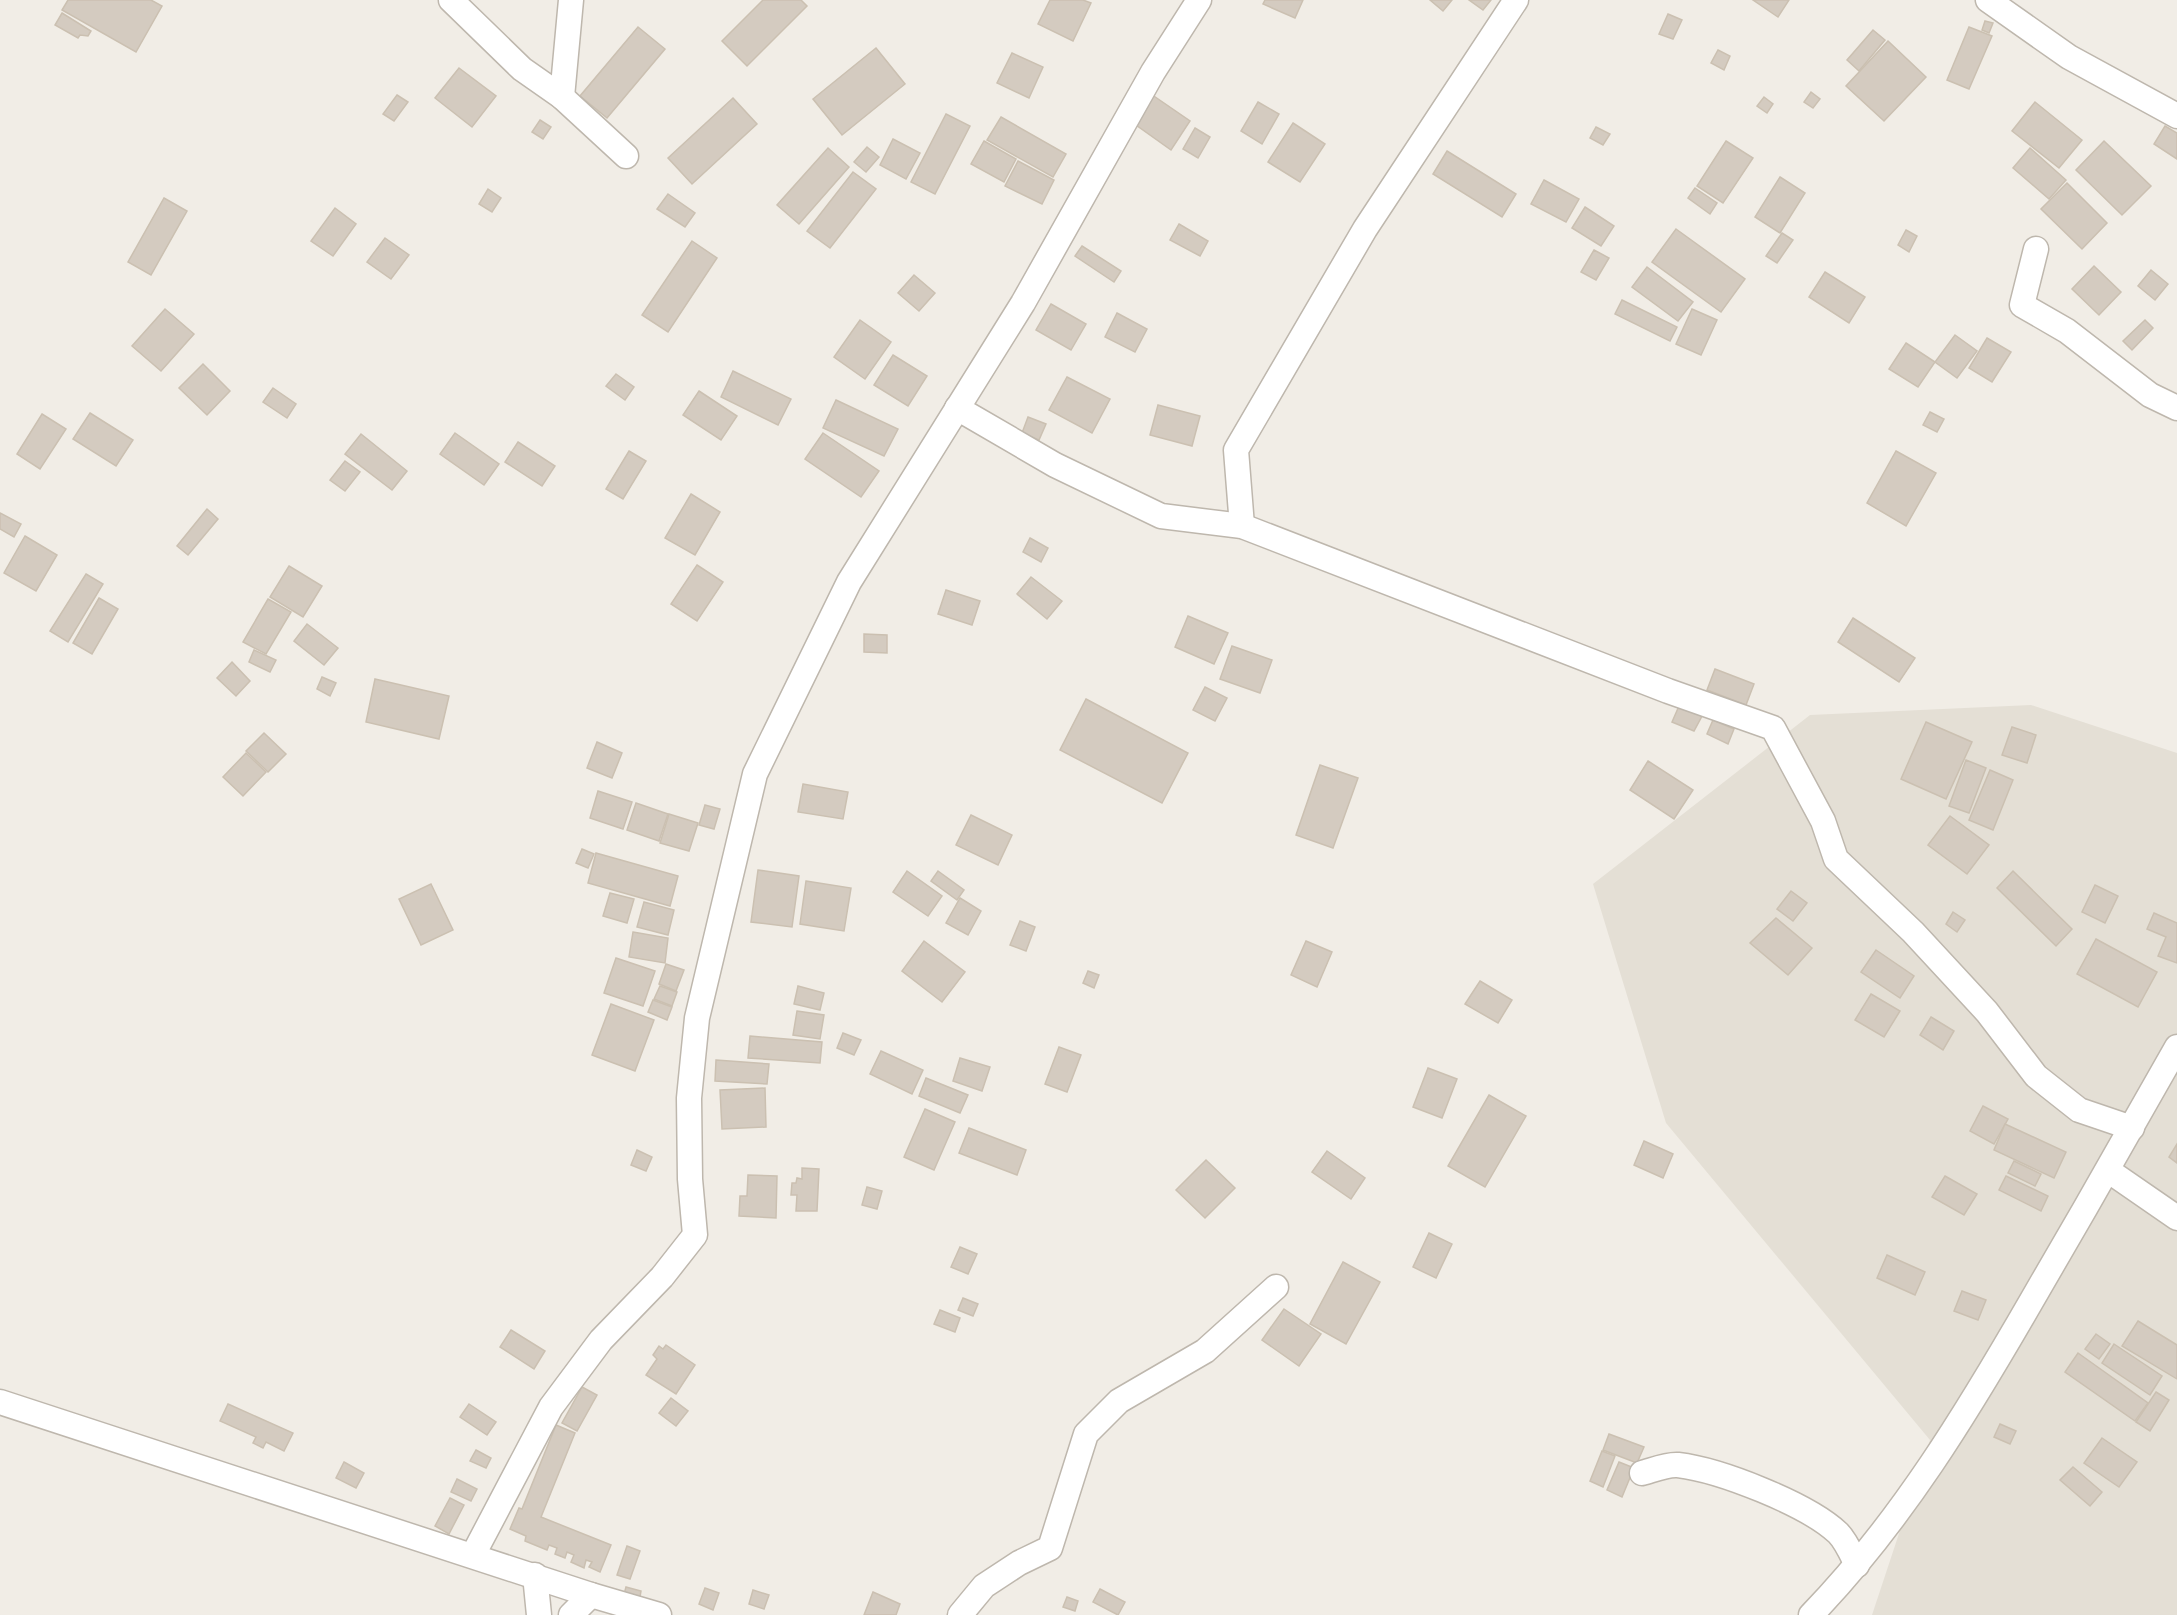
<svg xmlns="http://www.w3.org/2000/svg" width="2177" height="1615" font-family="Ubuntu,sans-serif">
  <style>
    .residential { fill: #e4dfd5 }
    .building { fill: #d4cbc0; stroke: #cbc0b1; stroke-width: 1.5 }
    .lines { fill: none; stroke-linecap: round; stroke-linejoin: round }
    .minor-casing { stroke: #beb7ad; stroke-width: 27 }
    .minor { stroke: #fff; stroke-width: 24 }
  </style>
  <rect width="100%" height="100%" fill="#f1ede6"/>
  <path class="residential" d="M2031,705L2177,753V1615H1872L1930,1440L1666,1123L1593,884L1810,715Z"/>
  <g class="building">
    <path d="M68,0H151L162,6L136,52L62,10Z"/>
    <path d="M763,0H801L807,6L747,66L722,41Z"/>
    <path d="M1050,0H1083L1091,3L1073,41L1038,24Z"/>
    <path d="M1265,0H1303L1295,18L1263,4Z"/>
    <path d="M1430,0H1452L1443,11Z"/>
    <path d="M1469,0H1491L1483,10Z"/>
    <path d="M1753,0H1789L1778,17Z"/>
    <path d="M62,13L91,31L88,36L80,35L78,38L55,25Z"/>
    <path d="M1668,14L1682,20L1673,39L1659,34Z"/>
    <path d="M1985,21L1993,23L1989,33L1982,30Z"/>
    <path d="M638,27L665,49L607,118L580,96Z"/>
    <path d="M1969,27L1992,36L1969,89L1947,80Z"/>
    <path d="M1873,30L1885,40L1859,71L1847,60Z"/>
    <path d="M1888,41L1926,77L1884,121L1846,86Z"/>
    <path d="M876,48L905,84L842,135L813,99Z"/>
    <path d="M1718,50L1730,56L1724,70L1711,63Z"/>
    <path d="M1012,53L1043,67L1029,98L997,83Z"/>
    <path d="M459,68L496,96L472,127L435,98Z"/>
    <path d="M1148,92L1190,121L1171,150L1129,120Z"/>
    <path d="M1811,92L1820,99L1813,108L1804,102Z"/>
    <path d="M397,95L408,102L394,121L383,114Z"/>
    <path d="M1764,97L1773,104L1767,113L1757,106Z"/>
    <path d="M733,98L757,124L692,184L668,158Z"/>
    <path d="M1258,102L1279,114L1262,144L1241,131Z"/>
    <path d="M2035,102L2082,140L2059,168L2012,131Z"/>
    <path d="M946,114L970,126L935,194L911,182Z"/>
    <path d="M1001,117L1066,154L1053,177L987,140Z"/>
    <path d="M540,120L551,127L543,139L532,132Z"/>
    <path d="M1293,123L1325,144L1300,182L1268,162Z"/>
    <path d="M2165,126L2177,133V159L2154,144Z"/>
    <path d="M1596,127L1610,134L1603,145L1590,138Z"/>
    <path d="M1195,128L1210,137L1198,158L1183,149Z"/>
    <path d="M893,139L920,153L906,179L880,165Z"/>
    <path d="M984,141L1016,159L1004,182L971,164Z"/>
    <path d="M1726,141L1753,158L1723,203L1697,186Z"/>
    <path d="M2104,141L2151,186L2122,215L2076,170Z"/>
    <path d="M867,147L879,157L866,172L854,162Z"/>
    <path d="M828,148L849,167L799,224L777,205Z"/>
    <path d="M2030,148L2066,180L2049,199L2013,168Z"/>
    <path d="M1447,151L1516,194L1502,217L1433,174Z"/>
    <path d="M1018,161L1054,180L1042,204L1005,186Z"/>
    <path d="M853,172L876,189L830,248L807,231Z"/>
    <path d="M1780,177L1805,193L1780,233L1755,217Z"/>
    <path d="M1544,180L1579,199L1566,222L1531,204Z"/>
    <path d="M2067,183L2107,223L2082,249L2041,209Z"/>
    <path d="M1695,188L1717,203L1710,214L1688,198Z"/>
    <path d="M488,189L501,198L492,212L479,204Z"/>
    <path d="M668,194L695,213L685,227L657,209Z"/>
    <path d="M164,198L187,211L151,275L128,262Z"/>
    <path d="M1585,207L1614,226L1601,246L1572,228Z"/>
    <path d="M335,208L356,224L333,256L311,241Z"/>
    <path d="M1179,224L1208,241L1200,256L1170,240Z"/>
    <path d="M1676,229L1745,279L1721,312L1652,262Z"/>
    <path d="M1906,230L1917,236L1909,252L1898,245Z"/>
    <path d="M1782,233L1793,240L1777,263L1766,256Z"/>
    <path d="M385,238L409,255L391,279L367,262Z"/>
    <path d="M692,241L717,258L668,332L642,315Z"/>
    <path d="M1082,246L1121,271L1114,282L1075,256Z"/>
    <path d="M1594,250L1609,258L1596,280L1581,272Z"/>
    <path d="M2094,266L2121,292L2099,315L2072,289Z"/>
    <path d="M1647,267L1693,302L1678,321L1632,287Z"/>
    <path d="M2151,270L2168,284L2155,300L2138,286Z"/>
    <path d="M1825,272L1865,297L1849,323L1809,297Z"/>
    <path d="M914,275L935,293L919,311L898,293Z"/>
    <path d="M1622,300L1677,327L1670,341L1615,314Z"/>
    <path d="M1051,304L1086,324L1071,350L1036,330Z"/>
    <path d="M165,309L194,334L161,371L132,346Z"/>
    <path d="M1692,309L1717,320L1701,355L1676,344Z"/>
    <path d="M1117,313L1147,329L1135,352L1105,337Z"/>
    <path d="M860,320L891,342L865,379L834,357Z"/>
    <path d="M2145,320L2153,328L2132,350L2123,341Z"/>
    <path d="M1955,335L1977,351L1957,378L1935,362Z"/>
    <path d="M1987,338L2011,352L1992,382L1969,368Z"/>
    <path d="M1906,343L1935,362L1918,387L1889,369Z"/>
    <path d="M893,355L927,376L908,406L874,385Z"/>
    <path d="M203,364L230,391L207,415L179,388Z"/>
    <path d="M733,371L791,399L778,425L721,397Z"/>
    <path d="M616,374L634,387L625,400L606,386Z"/>
    <path d="M1067,377L1110,399L1092,433L1049,410Z"/>
    <path d="M273,388L296,404L287,418L263,402Z"/>
    <path d="M699,391L737,416L721,440L683,415Z"/>
    <path d="M836,400L898,429L884,456L823,428Z"/>
    <path d="M1158,405L1200,416L1192,446L1150,435Z"/>
    <path d="M1930,412L1944,419L1937,432L1923,425Z"/>
    <path d="M90,413L133,440L116,466L73,439Z"/>
    <path d="M42,414L66,429L40,469L17,454Z"/>
    <path d="M1028,417L1046,424L1039,440L1022,433Z"/>
    <path d="M455,433L499,464L484,485L440,454Z"/>
    <path d="M823,433L879,471L861,497L805,459Z"/>
    <path d="M361,434L407,471L392,490L345,454Z"/>
    <path d="M518,442L555,466L542,486L505,462Z"/>
    <path d="M629,451L646,461L623,499L606,489Z"/>
    <path d="M1896,451L1936,473L1906,526L1867,503Z"/>
    <path d="M345,461L360,472L345,491L330,480Z"/>
    <path d="M691,494L720,512L695,555L665,538Z"/>
    <path d="M207,509L218,519L188,555L177,546Z"/>
    <path d="M0,513L21,524L14,537L0,529Z"/>
    <path d="M25,536L57,555L36,591L4,573Z"/>
    <path d="M1030,538L1048,548L1041,562L1023,552Z"/>
    <path d="M697,565L723,582L697,621L671,604Z"/>
    <path d="M289,566L322,586L303,617L270,597Z"/>
    <path d="M86,574L103,584L68,642L50,631Z"/>
    <path d="M1031,577L1062,601L1047,619L1017,594Z"/>
    <path d="M946,590L980,601L972,625L938,614Z"/>
    <path d="M99,598L118,609L92,654L73,643Z"/>
    <path d="M268,599L291,612L266,654L243,642Z"/>
    <path d="M1188,616L1228,633L1214,664L1175,647Z"/>
    <path d="M1853,618L1915,658L1899,682L1838,642Z"/>
    <path d="M307,624L338,648L324,665L294,641Z"/>
    <path d="M864,634L887,635V653L864,652Z"/>
    <path d="M1232,646L1272,660L1260,693L1220,679Z"/>
    <path d="M254,650L276,660L270,672L249,662Z"/>
    <path d="M232,662L250,681L236,696L217,678Z"/>
    <path d="M1715,669L1754,684L1746,705L1707,690Z"/>
    <path d="M322,677L336,683L330,696L317,689Z"/>
    <path d="M375,679L449,696L439,739L366,722Z"/>
    <path d="M1205,687L1227,698L1215,721L1193,710Z"/>
    <path d="M1086,699L1188,753L1162,803L1060,750Z"/>
    <path d="M1679,706L1702,716L1694,731L1672,722Z"/>
    <path d="M1713,720L1734,729L1728,744L1707,734Z"/>
    <path d="M1926,722L1972,742L1946,799L1901,779Z"/>
    <path d="M2012,727L2036,735L2027,763L2002,755Z"/>
    <path d="M264,733L286,754L268,772L246,751Z"/>
    <path d="M597,742L622,753L612,778L587,768Z"/>
    <path d="M246,753L266,772L243,796L223,777Z"/>
    <path d="M1966,760L1986,768L1969,813L1949,806Z"/>
    <path d="M1648,761L1693,790L1674,819L1630,790Z"/>
    <path d="M1320,765L1358,778L1333,848L1296,835Z"/>
    <path d="M1990,770L2013,780L1993,830L1969,820Z"/>
    <path d="M803,784L848,792L843,819L798,812Z"/>
    <path d="M598,791L632,802L623,829L590,818Z"/>
    <path d="M636,803L668,814L659,841L627,830Z"/>
    <path d="M705,805L720,809L714,829L699,825Z"/>
    <path d="M669,814L698,823L689,851L660,843Z"/>
    <path d="M971,815L1012,835L998,865L956,845Z"/>
    <path d="M1950,816L1989,845L1967,874L1928,845Z"/>
    <path d="M582,849L594,854L588,868L576,863Z"/>
    <path d="M596,853L678,876L670,906L588,883Z"/>
    <path d="M758,870L799,876L792,927L751,922Z"/>
    <path d="M907,871L942,896L928,916L893,892Z"/>
    <path d="M938,871L964,890L957,900L931,881Z"/>
    <path d="M2013,871L2072,929L2056,946L1997,888Z"/>
    <path d="M806,881L851,888L844,931L800,924Z"/>
    <path d="M431,884L453,930L421,945L399,899Z"/>
    <path d="M2095,885L2118,896L2105,923L2082,912Z"/>
    <path d="M1791,891L1807,903L1793,921L1777,909Z"/>
    <path d="M610,893L634,899L627,923L603,916Z"/>
    <path d="M960,898L981,911L968,935L946,923Z"/>
    <path d="M644,902L674,910L668,935L637,927Z"/>
    <path d="M1953,912L1965,920L1957,932L1946,924Z"/>
    <path d="M2154,913L2177,923V963L2158,956L2166,937L2147,929Z"/>
    <path d="M1776,918L1812,948L1788,975L1750,943Z"/>
    <path d="M1020,921L1035,927L1026,951L1010,945Z"/>
    <path d="M633,932L668,938L665,963L629,957Z"/>
    <path d="M2096,939L2157,972L2138,1007L2077,974Z"/>
    <path d="M924,941L965,972L942,1002L902,971Z"/>
    <path d="M1306,941L1332,952L1317,987L1291,975Z"/>
    <path d="M1876,950L1914,976L1900,998L1861,972Z"/>
    <path d="M616,958L655,971L643,1006L604,993Z"/>
    <path d="M666,964L684,970L676,991L659,984Z"/>
    <path d="M1088,971L1099,975L1094,988L1083,983Z"/>
    <path d="M1480,981L1512,1000L1498,1023L1465,1004Z"/>
    <path d="M660,986L677,992L672,1006L654,999Z"/>
    <path d="M798,986L824,993L820,1010L794,1004Z"/>
    <path d="M1871,994L1900,1011L1884,1037L1855,1020Z"/>
    <path d="M653,1000L672,1007L667,1020L648,1012Z"/>
    <path d="M611,1004L654,1020L635,1071L592,1055Z"/>
    <path d="M797,1011L824,1015L820,1039L793,1035Z"/>
    <path d="M1931,1017L1954,1031L1943,1050L1920,1035Z"/>
    <path d="M843,1033L861,1040L854,1055L837,1048Z"/>
    <path d="M750,1036L822,1042L820,1063L748,1058Z"/>
    <path d="M1059,1047L1081,1055L1067,1092L1045,1084Z"/>
    <path d="M881,1051L923,1070L912,1094L870,1074Z"/>
    <path d="M960,1058L990,1067L982,1091L953,1081Z"/>
    <path d="M716,1060L769,1064L767,1084L715,1081Z"/>
    <path d="M1428,1068L1457,1079L1442,1118L1413,1107Z"/>
    <path d="M926,1078L968,1095L960,1113L919,1096Z"/>
    <path d="M765,1088L766,1127L722,1129L720,1090Z"/>
    <path d="M1489,1095L1526,1116L1485,1187L1448,1166Z"/>
    <path d="M1983,1106L2008,1119L1994,1144L1970,1131Z"/>
    <path d="M925,1109L955,1122L934,1170L904,1157Z"/>
    <path d="M2005,1124L2066,1152L2054,1178L1994,1150Z"/>
    <path d="M969,1128L1026,1150L1017,1175L959,1153Z"/>
    <path d="M1644,1141L1673,1154L1663,1178L1634,1165Z"/>
    <path d="M2177,1144V1163L2169,1157Z"/>
    <path d="M637,1150L652,1157L646,1171L631,1165Z"/>
    <path d="M1327,1151L1365,1178L1351,1199L1312,1172Z"/>
    <path d="M1206,1160L1235,1188L1205,1218L1176,1190Z"/>
    <path d="M2014,1161L2041,1174L2035,1186L2008,1173Z"/>
    <path d="M802,1168L819,1169L817,1211H796L797,1195H791L792,1183H796L797,1178L802,1179Z"/>
    <path d="M748,1175L777,1176L776,1218L739,1216L740,1196H747Z"/>
    <path d="M1945,1176L1977,1194L1964,1215L1932,1197Z"/>
    <path d="M2006,1176L2048,1196L2041,1211L1999,1190Z"/>
    <path d="M867,1187L882,1191L877,1209L862,1205Z"/>
    <path d="M1429,1233L1452,1244L1436,1278L1413,1267Z"/>
    <path d="M960,1247L977,1254L968,1274L951,1267Z"/>
    <path d="M1887,1255L1925,1272L1915,1295L1877,1278Z"/>
    <path d="M1343,1262L1380,1282L1346,1344L1310,1324Z"/>
    <path d="M1962,1291L1986,1300L1978,1320L1954,1311Z"/>
    <path d="M963,1298L978,1304L973,1316L958,1310Z"/>
    <path d="M1284,1309L1321,1334L1299,1366L1262,1340Z"/>
    <path d="M940,1310L960,1318L955,1332L934,1324Z"/>
    <path d="M2138,1321L2177,1345V1379L2122,1346Z"/>
    <path d="M511,1330L545,1351L534,1369L500,1347Z"/>
    <path d="M2096,1334L2110,1344L2099,1359L2085,1349Z"/>
    <path d="M2114,1344L2162,1376L2150,1395L2102,1363Z"/>
    <path d="M666,1345L695,1365L676,1394L646,1375L657,1359L653,1355L659,1346L663,1349Z"/>
    <path d="M2078,1353L2148,1403L2135,1421L2065,1372Z"/>
    <path d="M582,1387L597,1395L577,1431L562,1423Z"/>
    <path d="M2156,1392L2169,1400L2150,1431L2136,1422Z"/>
    <path d="M671,1398L688,1411L676,1426L659,1413Z"/>
    <path d="M228,1404L293,1433L284,1451L266,1442L263,1448L253,1443L256,1437L220,1421Z"/>
    <path d="M469,1404L496,1422L487,1435L460,1417Z"/>
    <path d="M2000,1424L2016,1431L2010,1444L1994,1437Z"/>
    <path d="M556,1425L575,1433L541,1517L611,1545L600,1572L589,1567L592,1562L586,1560L584,1568L571,1562L574,1555L567,1552L565,1558L555,1554L557,1548L549,1545L547,1550L525,1541L526,1536L510,1529L519,1508L522,1509Z"/>
    <path d="M1609,1434L1644,1447L1637,1463L1603,1450Z"/>
    <path d="M2102,1438L2137,1462L2119,1487L2084,1463Z"/>
    <path d="M476,1450L491,1458L486,1468L470,1461Z"/>
    <path d="M1602,1451L1615,1456L1603,1487L1590,1481Z"/>
    <path d="M344,1462L364,1473L356,1488L336,1478Z"/>
    <path d="M1619,1462L1634,1468L1622,1497L1607,1490Z"/>
    <path d="M2073,1467L2102,1492L2090,1506L2060,1480Z"/>
    <path d="M457,1479L477,1489L471,1501L451,1492Z"/>
    <path d="M450,1498L464,1505L449,1534L435,1526Z"/>
    <path d="M627,1546L640,1551L630,1579L617,1575Z"/>
    <path d="M626,1587L641,1591L639,1602L623,1598Z"/>
    <path d="M705,1588L719,1593L713,1610L699,1604Z"/>
    <path d="M1100,1589L1125,1602L1118,1615L1093,1602Z"/>
    <path d="M753,1590L769,1595L764,1609L749,1604Z"/>
    <path d="M873,1592L900,1604L896,1615H864Z"/>
    <path d="M1067,1597L1078,1601L1075,1611L1063,1607Z"/>
  </g>
  <g class="lines">
    <defs>
      <g id="minor">
        <path d="M451,0L522,69L562,97L626,156"/>
        <path d="M1988,0L2069,57L2177,116"/>
        <path d="M562,97L571,0"/>
        <path d="M2036,249L2022,305L2067,331L2150,395L2177,408"/>
        <path d="M957,408L1055,465L1161,516L1242,526L1668,691L1773,728L1823,821L1836,859L1913,932L1987,1012L2036,1076L2079,1110L2132,1128"/>
        <path d="M1242,526L1236,450L1365,229L1516,0"/>
        <path d="M2109,1171L2177,1218"/>
        <path d="M0,1402L591,1595L659,1615"/>
        <path d="M1642,1473C1653,1470 1667,1464 1678,1465C1720,1470 1807,1504 1838,1533C1846,1541 1852,1555 1857,1565"/>
        <path d="M473,1555L551,1407L601,1340L662,1277L695,1235L690,1179L689,1098L697,1018L755,774L849,582L1023,303L1153,72L1199,0"/>
        <path d="M535,1575L539,1615"/>
        <path d="M571,1615L591,1595"/>
        <path d="M960,1615L984,1586L1019,1563L1050,1548L1086,1434L1119,1401L1205,1351L1276,1287"/>
        <path d="M1811,1615C1901,1522 1968,1411 2032,1300C2081,1216 2129,1132 2177,1047"/>
      </g>
    </defs>
    <use href="#minor" class="minor-casing"/>
    <use href="#minor" class="minor"/>
  </g>
</svg>
